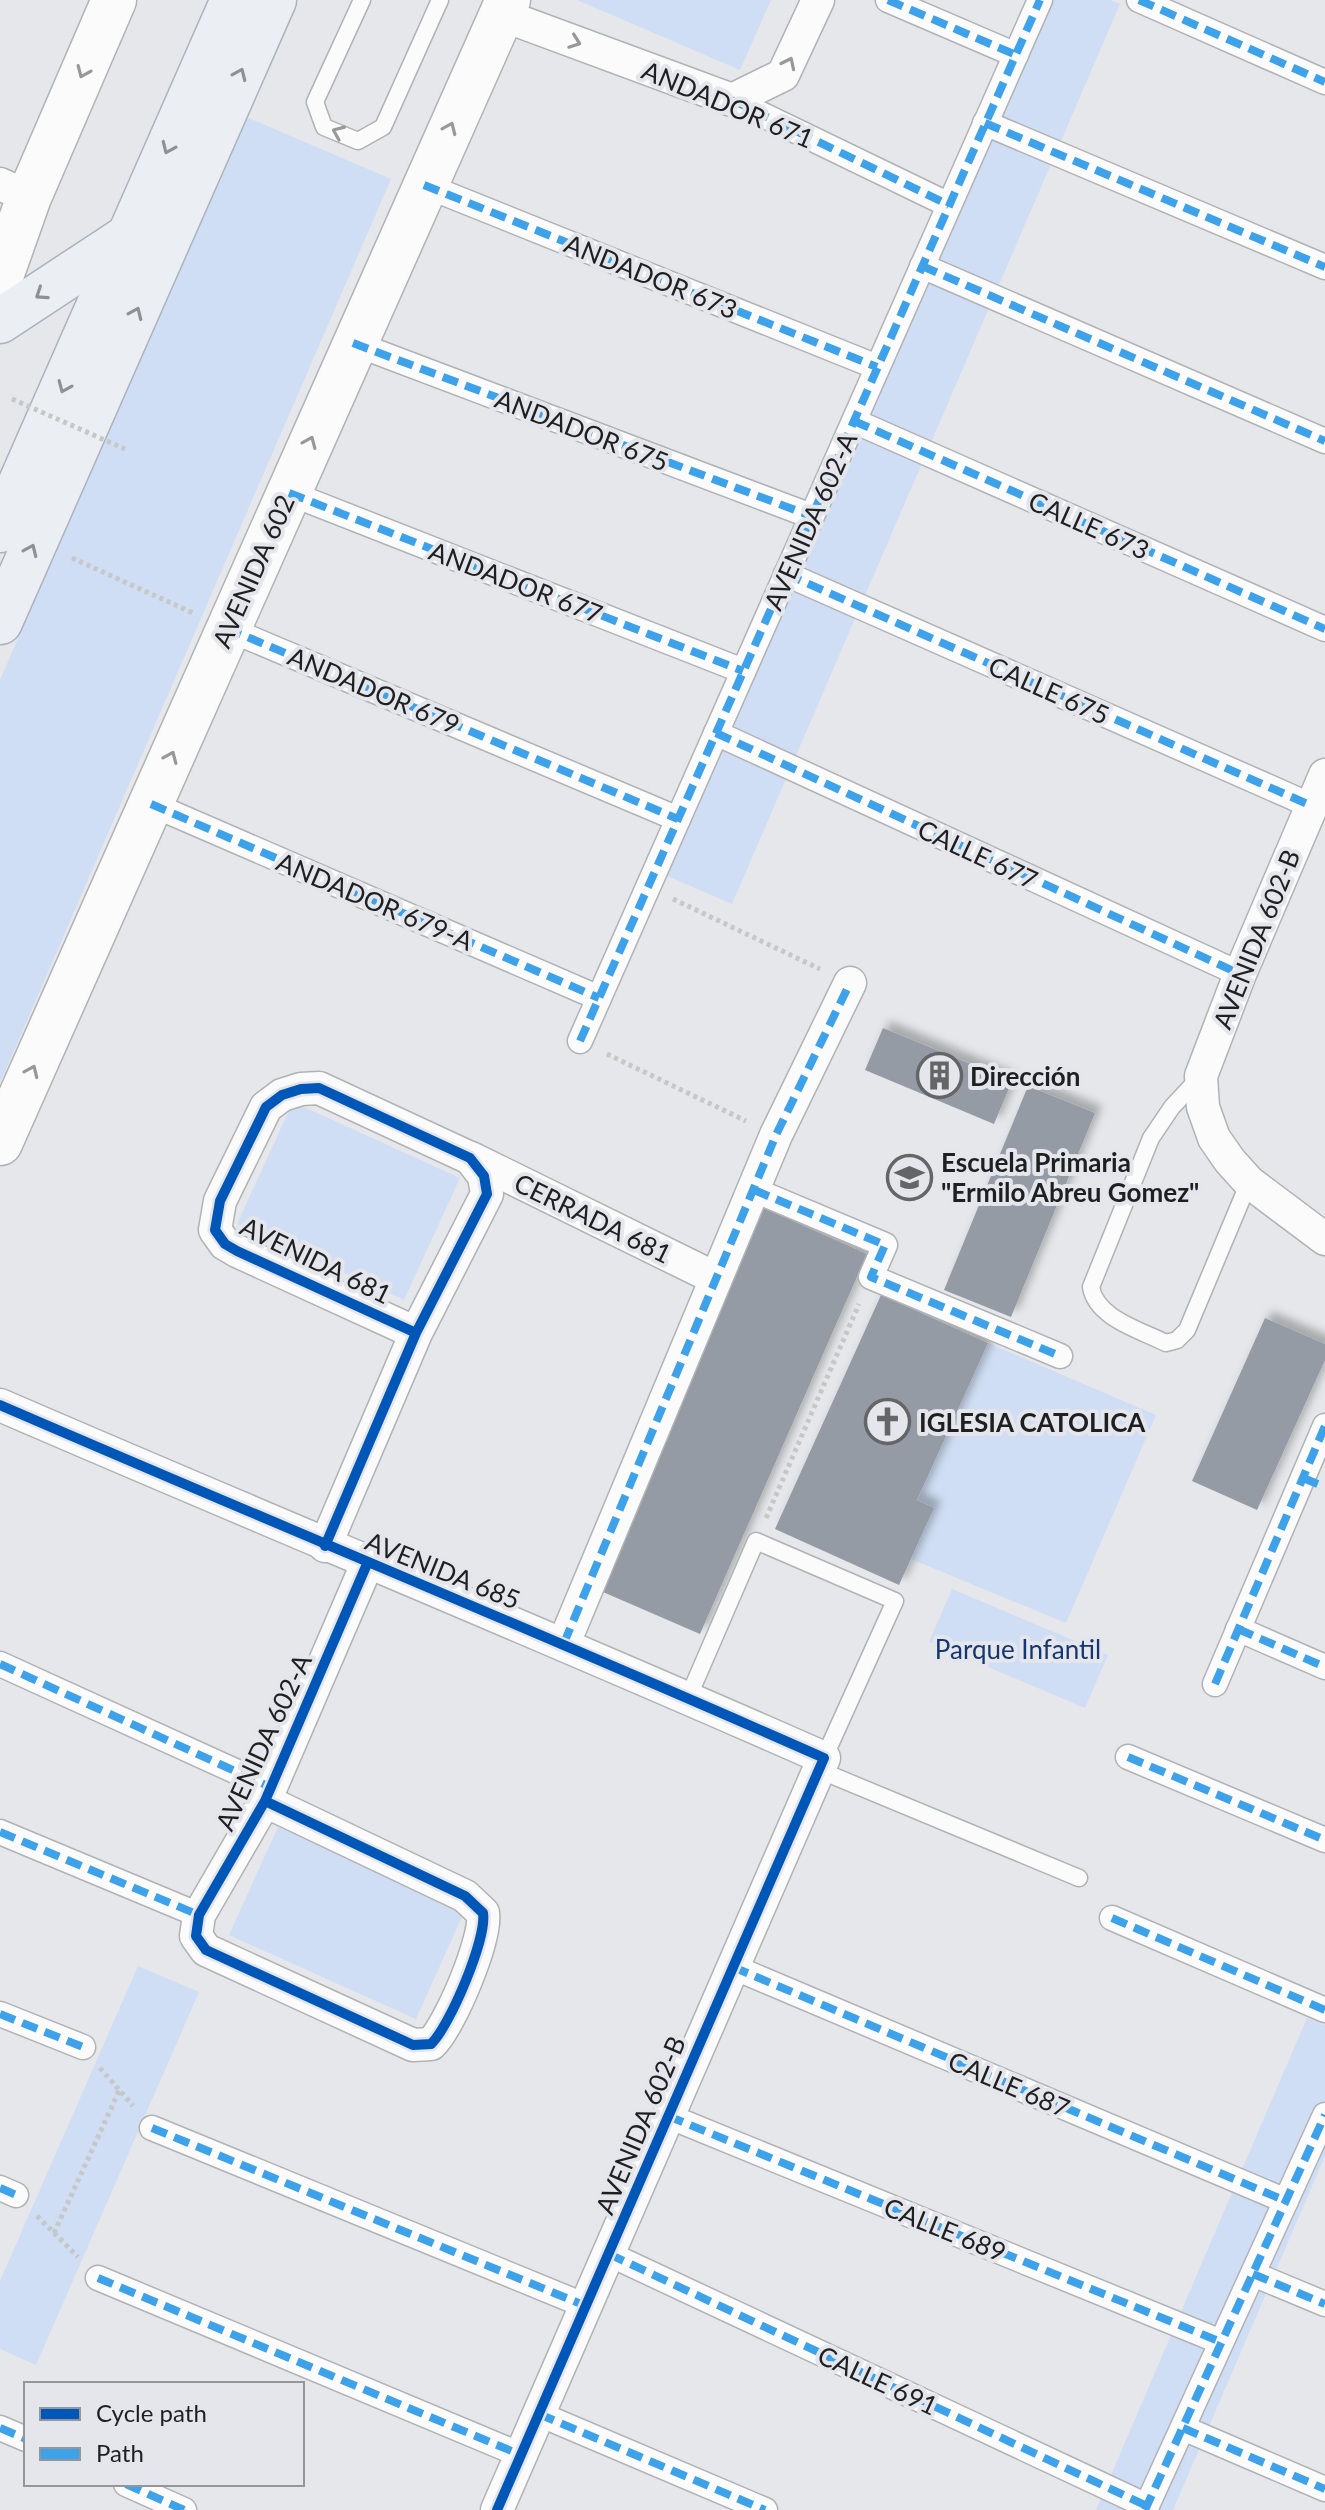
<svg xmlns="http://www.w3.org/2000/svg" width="1325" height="2510" font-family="Lato,sans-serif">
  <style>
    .green { fill: #cfdef4 }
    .building { fill: #959ba5; filter: url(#shadow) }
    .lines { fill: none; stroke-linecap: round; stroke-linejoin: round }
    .service-casing { stroke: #b1b2b4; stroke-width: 19 }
    .pedestrian-casing { stroke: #b1b2b4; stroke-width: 27 }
    .minor-casing { stroke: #b1b2b4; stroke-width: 35 }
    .secondary-casing { stroke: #b1b2b4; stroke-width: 47 }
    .primary-casing { stroke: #acb3bd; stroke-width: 47 }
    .path { stroke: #c6c7c7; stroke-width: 5; stroke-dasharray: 4 4; stroke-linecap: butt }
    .service { stroke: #fbfbfc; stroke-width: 16 }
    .pedestrian { stroke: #fbfbfc; stroke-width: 24 }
    .minor { stroke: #fbfbfc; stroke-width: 32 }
    .secondary { stroke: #fbfbfc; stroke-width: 44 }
    .primary { stroke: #ebeff4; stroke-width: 44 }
    .path-bridge { stroke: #c6c7c7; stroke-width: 5; stroke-dasharray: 4 4; stroke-linecap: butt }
    .quiet { stroke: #3da2ea; stroke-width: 8; stroke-dasharray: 16 8; stroke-linecap: butt }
    .cycleway-casing { stroke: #e4e6eb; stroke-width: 15 }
    .cycleway { stroke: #0057b8; stroke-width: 10 }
    .oneway { stroke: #989899 }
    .oneway2 { stroke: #8f9195 }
    .labels { text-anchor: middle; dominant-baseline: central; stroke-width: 8; stroke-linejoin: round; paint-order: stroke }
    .street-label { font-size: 26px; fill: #1e1f21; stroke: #e4e6eb }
    .poi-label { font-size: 26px; font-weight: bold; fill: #1e1f21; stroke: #e4e6eb; text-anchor: start }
    .park-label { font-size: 26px; fill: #143772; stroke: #e4e6eb }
  </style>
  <defs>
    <filter id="shadow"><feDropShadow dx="7" dy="-7" stdDeviation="4" flood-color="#0004"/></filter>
  </defs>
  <rect width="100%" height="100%" fill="#e5e7ea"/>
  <g class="green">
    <path d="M577,0H771L740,70Z"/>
    <path d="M1042,0H1110L1120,4L732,904L665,875Z"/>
    <path d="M244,116L391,179L0,1083V680Z"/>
    <path d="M293,1102L460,1178L404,1300L237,1224Z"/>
    <path d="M988,1343L1156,1415L1066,1623L911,1559L934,1508L917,1500Z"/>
    <path d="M952,1589L1108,1655L1085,1708L929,1642Z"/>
    <path d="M278,1827L465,1910L416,2019L229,1935Z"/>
    <path d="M138,1966L199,1992L36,2365L0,2349V2281Z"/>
    <path d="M1307,2018L1325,2025V2156L1173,2510H1096Z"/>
  </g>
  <g class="building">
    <path d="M883,1028L1012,1081L994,1124L865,1070Z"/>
    <path d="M1028,1086L1095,1113L1011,1317L944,1290Z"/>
    <path d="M764,1208L867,1254L700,1634L596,1589Z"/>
    <path d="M881,1295L988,1343L917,1500L934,1508L899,1585L775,1529Z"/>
    <path d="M1265,1318L1325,1344V1360L1257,1510L1192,1481Z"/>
  </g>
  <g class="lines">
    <defs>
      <g id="service">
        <path d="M362,0L315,102L324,127L358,141L383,127L440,0"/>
        <path d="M1201,1076L1172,1107L1151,1138L1091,1287C1096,1318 1140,1330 1166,1343L1177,1340L1187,1330L1249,1182"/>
        <path d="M688,1698L756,1541L895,1601L824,1758"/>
        <path d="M819,1770L1079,1878"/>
      </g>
      <g id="pedestrian">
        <path d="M888,0L1016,55"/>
        <path d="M1139,0L1325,82"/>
        <path d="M732,100L949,205"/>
        <path d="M985,123L1325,267"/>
        <path d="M424,185L877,367"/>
        <path d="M922,266L1325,441"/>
        <path d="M353,343L811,516"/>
        <path d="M854,421L1325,629"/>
        <path d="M289,493L743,671"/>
        <path d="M786,574L1312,806"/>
        <path d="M226,628L678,819"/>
        <path d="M716,733L1240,974"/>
        <path d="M151,804L599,998"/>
        <path d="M580,1041L1040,0"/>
        <path d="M754,1190L885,1245L871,1277L1060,1356"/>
        <path d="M1238,1629L1325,1667"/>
        <path d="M0,1664L270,1787"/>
        <path d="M1215,1684L1325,1426"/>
        <path d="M1128,1757L1325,1840"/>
        <path d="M0,1832L199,1915"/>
        <path d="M1112,1918L1325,2010"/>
        <path d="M733,1967L1286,2201"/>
        <path d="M0,2014L83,2047"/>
        <path d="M668,2116L1221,2342"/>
        <path d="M152,2128L586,2306"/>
        <path d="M0,2188L16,2195"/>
        <path d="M609,2254L1147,2506"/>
        <path d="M1253,2274L1325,2304"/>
        <path d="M98,2278L521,2455"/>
        <path d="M539,2414L765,2510"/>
        <path d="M0,2428L26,2439"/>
        <path d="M1183,2428L1325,2489"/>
        <path d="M126,2484L184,2510"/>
        <path d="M1145,2510L1325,2115"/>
      </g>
      <g id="minor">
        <path d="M502,15L732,100L783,75L818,0"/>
        <path d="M0,184L29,197"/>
        <path d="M1325,775L1240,974L1201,1076L1203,1107L1214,1138L1230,1161L1249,1182L1325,1239"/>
        <path d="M471,1158L715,1278"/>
        <path d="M0,1405C275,1524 551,1637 824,1758L497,2510"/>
        <path d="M325,1546L416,1333L487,1194L484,1176L470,1158L319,1088L301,1089L282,1095L266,1107L220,1201L215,1230L225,1244L237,1251L416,1333"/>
        <path d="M564,1643L776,1135L850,983"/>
        <path d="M265,1801L465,1896L483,1913C487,1938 450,2026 431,2044L413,2045L206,1950L196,1936L199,1915L265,1801L367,1564"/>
      </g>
      <g id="secondary">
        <path d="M0,279L29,197L114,0"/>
        <path d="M0,1143L508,0"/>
      </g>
      <g id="primary">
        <path d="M0,321L129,236"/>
        <path d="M0,530L233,0"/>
        <path d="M0,622L274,0"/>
      </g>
    </defs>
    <use href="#service" class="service-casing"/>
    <use href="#pedestrian" class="pedestrian-casing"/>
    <use href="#minor" class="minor-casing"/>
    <use href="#secondary" class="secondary-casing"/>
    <use href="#primary" class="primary-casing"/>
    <g class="path">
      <path d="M72,558L193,613"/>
      <path d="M673,899L820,969"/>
      <path d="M607,1054L746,1121"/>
      <path d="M766,1518L859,1304"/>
      <path d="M100,2068L133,2106"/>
      <path d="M37,2216L78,2257"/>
      <path d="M54,2233L119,2091"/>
    </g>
    <use href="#service" class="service"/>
    <use href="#pedestrian" class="pedestrian"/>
    <use href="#minor" class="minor"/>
    <use href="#secondary" class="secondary"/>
    <use href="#primary" class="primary"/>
    <path class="path-bridge" d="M12,399L125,449"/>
    <g class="quiet">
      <path d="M888,0L1016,55"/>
      <path d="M1139,0L1325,82"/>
      <path d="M732,100L949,205"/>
      <path d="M985,123L1325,267"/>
      <path d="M424,185L877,367"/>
      <path d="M922,266L1325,441"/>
      <path d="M353,343L811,516"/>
      <path d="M854,421L1325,629"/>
      <path d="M289,493L743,671"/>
      <path d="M786,574L1312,806"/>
      <path d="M226,628L678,819"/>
      <path d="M716,733L1240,974"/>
      <path d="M151,804L599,998"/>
      <path d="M580,1041L1040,0"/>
      <path d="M754,1190L885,1245L871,1277L1060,1356"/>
      <path d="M1303,1478L1325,1487"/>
      <path d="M1238,1629L1325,1667"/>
      <path d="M564,1643L776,1135L850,983"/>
      <path d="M0,1664L270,1787"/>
      <path d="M1215,1684L1325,1426"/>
      <path d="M1128,1757L1325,1840"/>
      <path d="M0,1832L199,1915"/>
      <path d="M1112,1918L1325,2010"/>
      <path d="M733,1967L1286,2201"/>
      <path d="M0,2014L83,2047"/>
      <path d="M668,2116L1221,2342"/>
      <path d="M152,2128L586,2306"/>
      <path d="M0,2188L16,2195"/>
      <path d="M609,2254L1147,2506"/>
      <path d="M1253,2274L1325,2304"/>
      <path d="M98,2278L521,2455"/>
      <path d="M539,2414L765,2510"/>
      <path d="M0,2428L26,2439"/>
      <path d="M1183,2428L1325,2489"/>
      <path d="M126,2484L184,2510"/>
      <path d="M1145,2510L1325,2115"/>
    </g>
    <defs>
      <g id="cycleway">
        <path d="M0,1405C275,1524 551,1637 824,1758L497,2510"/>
        <path d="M325,1546L416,1333L487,1194L484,1176L470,1158L319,1088L301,1089L282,1095L266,1107L220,1201L215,1230L225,1244L237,1251L416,1333"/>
        <path d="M265,1801L465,1896L483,1913C487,1938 450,2026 431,2044L413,2045L206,1950L196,1936L199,1915L265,1801L367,1564"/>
      </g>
    </defs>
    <use href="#cycleway" class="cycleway-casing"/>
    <use href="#cycleway" class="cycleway"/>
  </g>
  <defs><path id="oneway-chevron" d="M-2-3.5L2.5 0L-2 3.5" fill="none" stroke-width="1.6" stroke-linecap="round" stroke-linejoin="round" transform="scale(2)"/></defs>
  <g class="oneway">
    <use href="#oneway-chevron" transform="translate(575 42) rotate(20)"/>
    <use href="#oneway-chevron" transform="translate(789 63) rotate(-64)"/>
    <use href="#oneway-chevron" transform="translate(83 72) rotate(113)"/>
    <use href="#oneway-chevron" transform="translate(450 128) rotate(-66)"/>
    <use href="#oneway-chevron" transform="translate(338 132) rotate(-157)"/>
    <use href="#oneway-chevron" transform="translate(310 442) rotate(-67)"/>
    <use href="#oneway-chevron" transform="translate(171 757) rotate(-67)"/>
    <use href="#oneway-chevron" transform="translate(32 1071) rotate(-66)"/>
  </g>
  <g class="oneway2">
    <use href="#oneway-chevron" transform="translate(240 74) rotate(-66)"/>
    <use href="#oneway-chevron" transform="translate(168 148) rotate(114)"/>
    <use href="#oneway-chevron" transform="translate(41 294) rotate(146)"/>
    <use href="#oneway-chevron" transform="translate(136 313) rotate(-66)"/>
    <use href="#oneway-chevron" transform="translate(64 387) rotate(113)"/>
    <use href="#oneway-chevron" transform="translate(31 550) rotate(-66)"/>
  </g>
  <defs>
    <symbol id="building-ring" viewBox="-11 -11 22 22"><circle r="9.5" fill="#e4e6eb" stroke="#646567" stroke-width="1.5"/><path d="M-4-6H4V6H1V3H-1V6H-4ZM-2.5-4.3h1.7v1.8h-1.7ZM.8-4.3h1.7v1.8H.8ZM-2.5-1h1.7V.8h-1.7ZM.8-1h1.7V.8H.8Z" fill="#646567"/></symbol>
    <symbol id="school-ring" viewBox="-11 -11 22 22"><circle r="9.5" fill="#e4e6eb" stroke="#646567" stroke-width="1.5"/><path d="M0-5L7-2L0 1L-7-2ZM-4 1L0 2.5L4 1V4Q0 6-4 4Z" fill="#646567"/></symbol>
    <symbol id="church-ring" viewBox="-11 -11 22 22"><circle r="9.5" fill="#e4e6eb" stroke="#646567" stroke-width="1.5"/><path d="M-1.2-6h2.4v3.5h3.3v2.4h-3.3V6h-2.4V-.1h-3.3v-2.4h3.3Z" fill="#646567"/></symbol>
  </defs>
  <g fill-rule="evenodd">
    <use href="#building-ring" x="914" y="1050" width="51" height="51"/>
    <use href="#school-ring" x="884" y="1152" width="51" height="51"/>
    <use href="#church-ring" x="862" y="1396" width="51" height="51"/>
  </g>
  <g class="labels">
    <g class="street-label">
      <text transform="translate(728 104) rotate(23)">ANDADOR 671</text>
      <text transform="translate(651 276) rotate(22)">ANDADOR 673</text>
      <text transform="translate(582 430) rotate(21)">ANDADOR 675</text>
      <text transform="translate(810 521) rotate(-66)">AVENIDA 602-A</text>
      <text transform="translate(1089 525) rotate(24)">CALLE 673</text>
      <text transform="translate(253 571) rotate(-66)">AVENIDA 602</text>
      <text transform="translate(516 582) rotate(21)">ANDADOR 677</text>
      <text transform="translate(374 690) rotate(23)">ANDADOR 679</text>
      <text transform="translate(1049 690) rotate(24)">CALLE 675</text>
      <text transform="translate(978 854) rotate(25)">CALLE 677</text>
      <text transform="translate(375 901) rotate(23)">ANDADOR 679-A</text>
      <text transform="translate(1256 939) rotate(-68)">AVENIDA 602-B</text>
      <text transform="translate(593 1218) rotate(26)">CERRADA 681</text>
      <text transform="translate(316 1260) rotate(26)">AVENIDA 681</text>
      <text transform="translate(443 1570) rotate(22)">AVENIDA 685</text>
      <text transform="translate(263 1742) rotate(-65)">AVENIDA 602-A</text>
      <text transform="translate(1009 2084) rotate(23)">CALLE 687</text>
      <text transform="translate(640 2125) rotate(-67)">AVENIDA 602-B</text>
      <text transform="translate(945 2229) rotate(22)">CALLE 689</text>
      <text transform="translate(878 2380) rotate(25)">CALLE 691</text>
    </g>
    <g class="poi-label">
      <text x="970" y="1076">Dirección</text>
      <text x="941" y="1162">Escuela Primaria<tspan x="941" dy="30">"Ermilo Abreu Gomez"</tspan></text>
      <text x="919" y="1422">IGLESIA CATOLICA</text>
    </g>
    <g class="park-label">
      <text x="1018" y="1649">Parque Infantil</text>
    </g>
  </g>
  <rect x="24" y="2382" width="280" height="104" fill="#e4e6eb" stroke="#95969a" stroke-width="2"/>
  <rect x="40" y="2408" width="40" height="12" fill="#0057b8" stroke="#95969a" stroke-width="2"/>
  <text x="96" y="2422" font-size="24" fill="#1e1f21">Cycle path</text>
  <rect x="40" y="2448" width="40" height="12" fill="#3da2ea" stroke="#95969a" stroke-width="2"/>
  <text x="96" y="2462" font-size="24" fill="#1e1f21">Path</text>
</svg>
